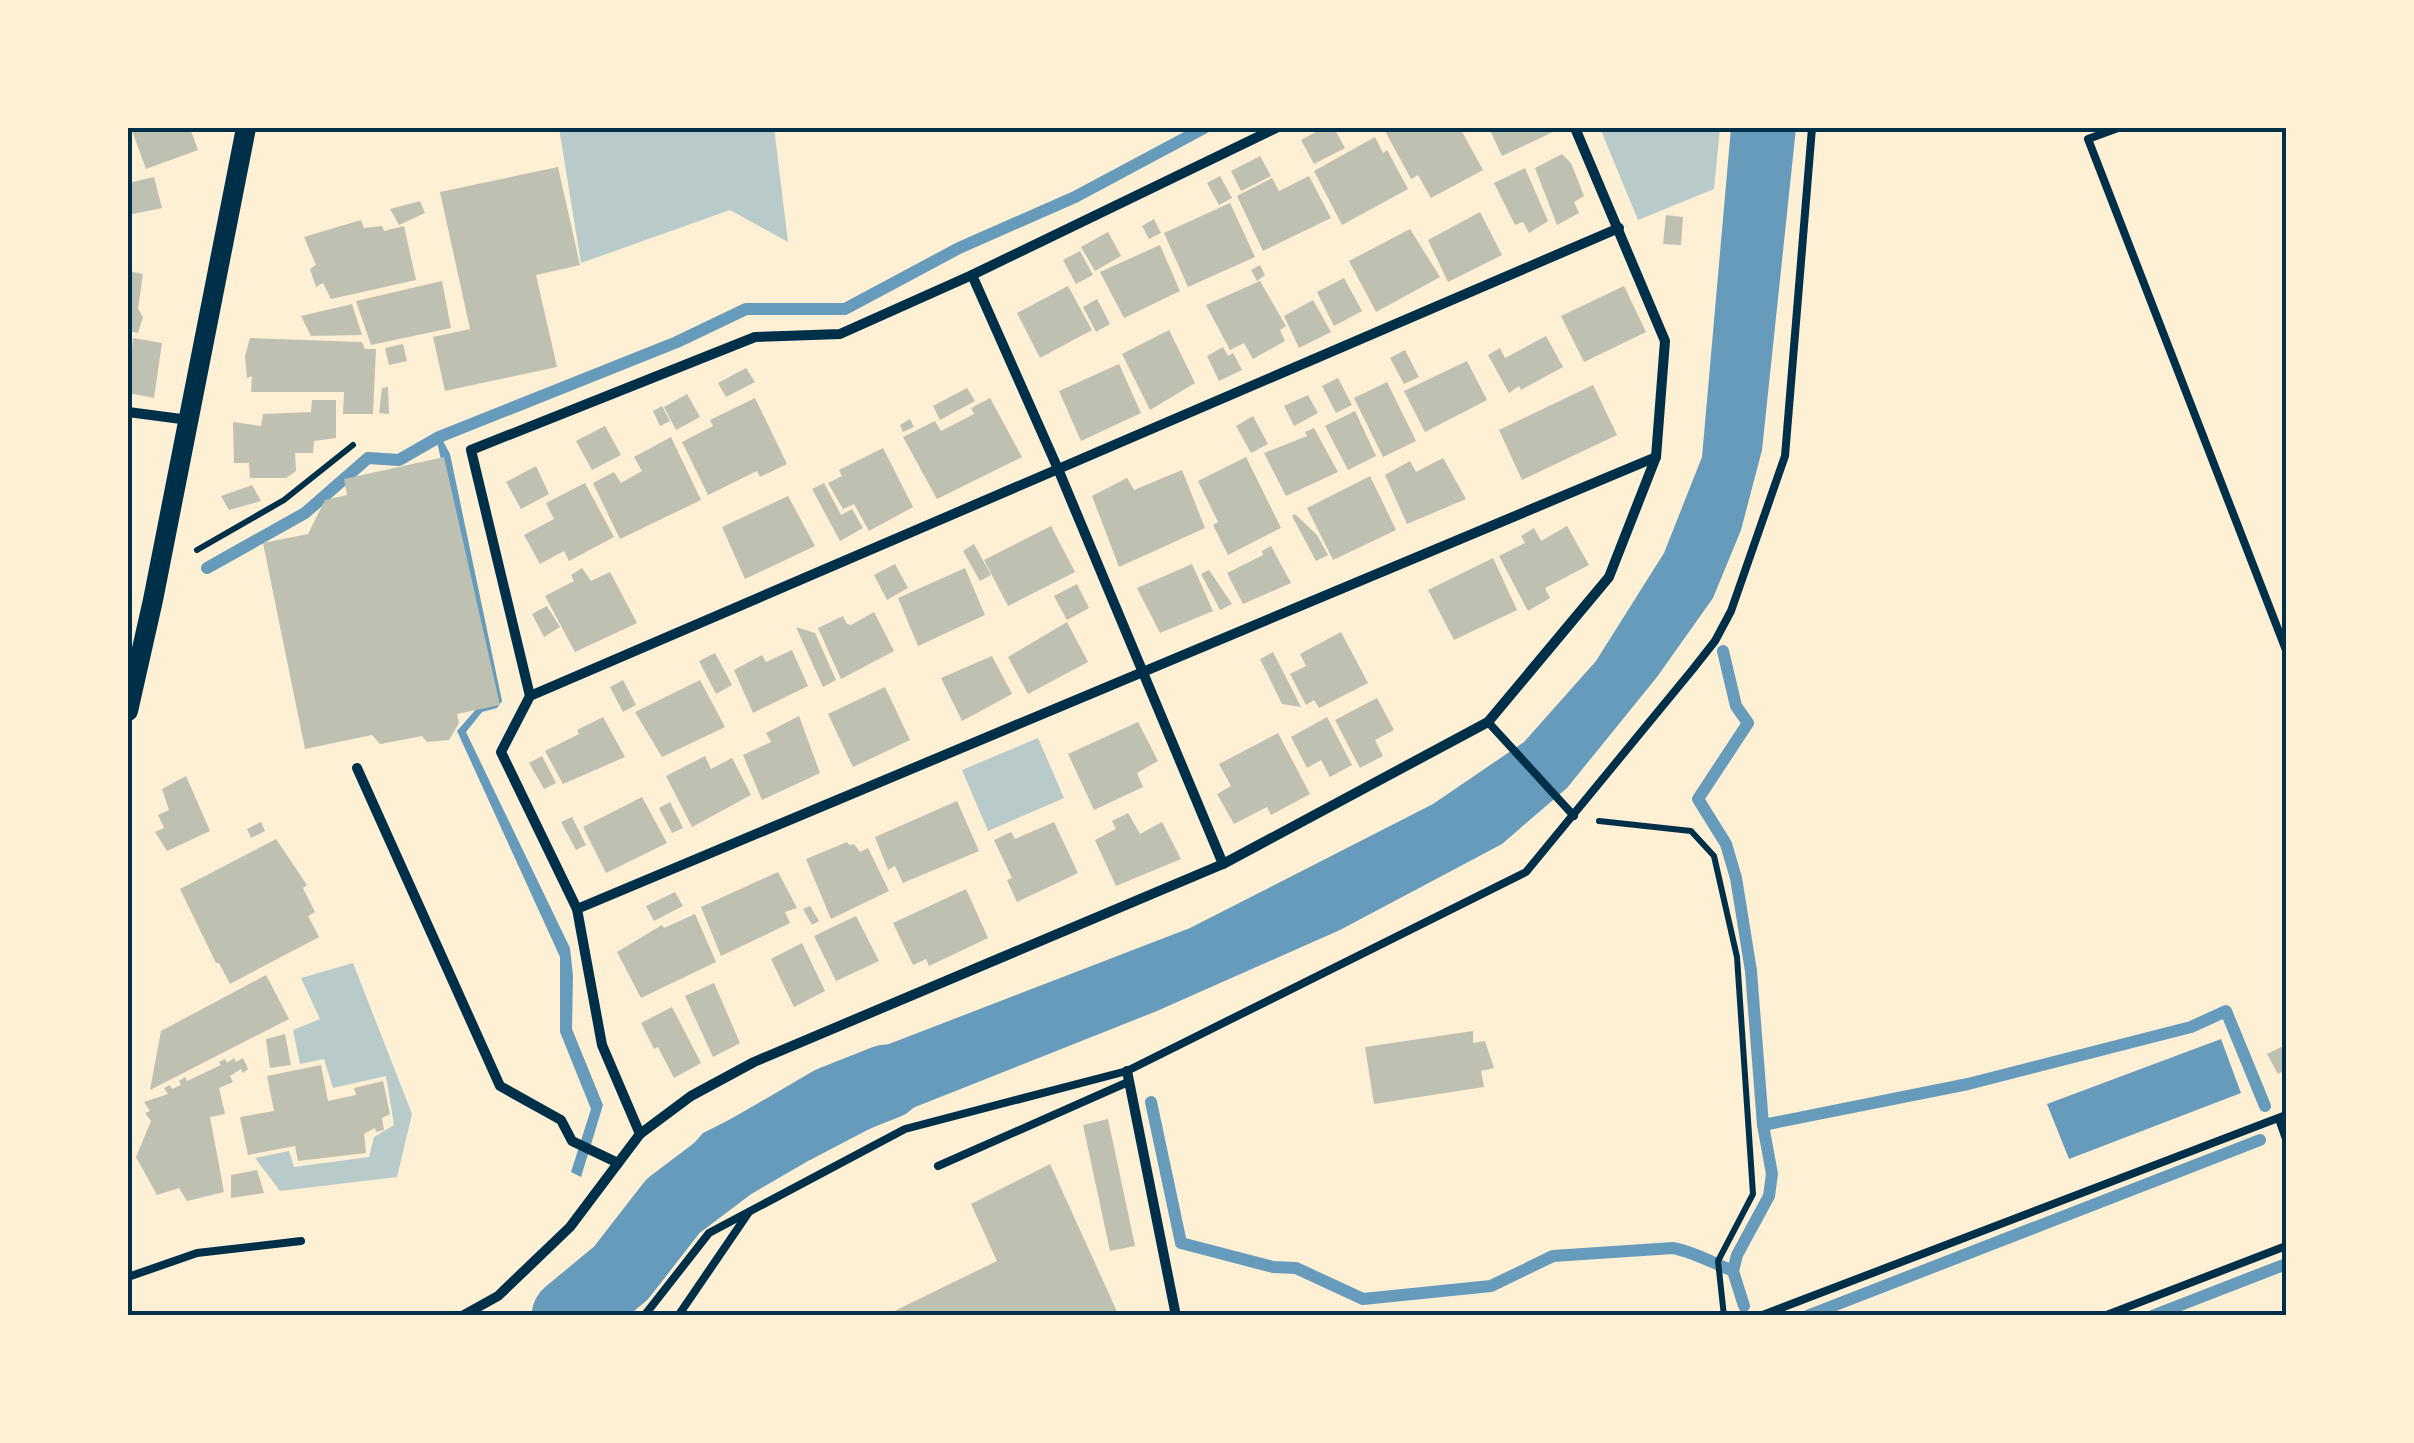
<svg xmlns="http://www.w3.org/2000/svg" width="2414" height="1443" font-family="'Titillium Web',sans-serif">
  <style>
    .green { fill: #b9caca }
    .water { fill: #669bbc }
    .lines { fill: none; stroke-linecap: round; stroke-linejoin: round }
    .stream { stroke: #669bbc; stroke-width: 12 }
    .river { stroke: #669bbc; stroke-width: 75 }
    .building { fill: #bec0b2 }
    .path { stroke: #003049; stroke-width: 6 }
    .service { stroke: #003049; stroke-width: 8 }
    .minor { stroke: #003049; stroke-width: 10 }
    .secondary { stroke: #003049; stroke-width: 20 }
    .neatline { fill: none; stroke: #003049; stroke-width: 4 }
  </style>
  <rect width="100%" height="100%" fill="#fdf0d5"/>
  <g class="green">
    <path d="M559,128H774L788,242L730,210L581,263Z"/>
    <path d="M1600,128H1720L1714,189L1638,220Z"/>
    <path d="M1038,738L1064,798L988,831L962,770Z"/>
    <path d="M353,963L412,1114L397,1177L280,1191L255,1158L289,1151L294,1167L369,1157L374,1137L394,1125L386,1076L333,1088L324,1059L300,1064L293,1030L320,1019L301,978Z"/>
  </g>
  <g class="water">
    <path d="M1731,128H1796L1762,450L1741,530L1713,598L1657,677L1567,788L1502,844L1340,930L1157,1011L900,1113L810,1160L776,1096L837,1064L1190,928L1433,804L1524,742L1596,661L1664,553L1702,457Z"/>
    <path d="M442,439L450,454L502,701L497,708L482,712L466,732L570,948L573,976L572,1029L603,1105L581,1177L571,1172L591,1109L560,1032V957L457,731L478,707L491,700L437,441Z"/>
    <path d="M2221,1039L2241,1093L2069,1159L2047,1104Z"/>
    <path d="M767,1101L802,1163L723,1206L681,1242L623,1315H529L540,1308L625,1221L703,1133Z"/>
  </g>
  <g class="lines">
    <g class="stream">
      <path d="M207,568L305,513L368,458L399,460L439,437L677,342L746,309H845L959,248L1075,197L1204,128"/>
      <path d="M1723,651L1736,706L1748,723L1698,799L1726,844L1736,878L1751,971L1763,1125L1968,1084L2191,1027L2226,1011L2265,1106"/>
      <path d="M1151,1102L1181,1243L1273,1267L1296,1268L1363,1299L1491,1286L1553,1256L1673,1248C1694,1252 1713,1263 1733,1271"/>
      <path d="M1744,1306L1733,1271L1737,1255L1769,1196L1772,1174L1763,1125"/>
      <path d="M1807,1316L2260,1140"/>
      <path d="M2152,1316L2286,1264"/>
    </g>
    <path class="river" d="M569,1316L621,1273L673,1206L730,1163L833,1103L886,1082"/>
  </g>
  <g class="building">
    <path d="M131,128H190L198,150L146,169Z"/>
    <path d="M1323,128H1334L1345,148L1314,164L1301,140Z"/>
    <path d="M1392,128H1460L1483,170L1431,198L1418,175L1411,179L1385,131Z"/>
    <path d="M1489,128H1551L1553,132L1502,156Z"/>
    <path d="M1375,137L1383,153L1387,150L1408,189L1342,225L1314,171Z"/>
    <path d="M1562,154L1571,163L1584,196L1574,202L1579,213L1557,225L1535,168Z"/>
    <path d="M1260,156L1271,176L1241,191L1231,171Z"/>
    <path d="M558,167L580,265L536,275L557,367L445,391L433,337L470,329L440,192Z"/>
    <path d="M1525,168L1548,221L1529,233L1523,222L1515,225L1494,183Z"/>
    <path d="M1220,176L1232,198L1219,205L1207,183Z"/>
    <path d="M1309,176L1331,218L1263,251L1237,196L1272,178L1279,191Z"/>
    <path d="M154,177L162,208L128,215V183Z"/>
    <path d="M420,201L425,213L399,225L390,209Z"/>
    <path d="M1230,203L1255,257L1188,287L1164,233Z"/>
    <path d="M1480,212L1502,255L1448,282L1428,240Z"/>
    <path d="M1666,215L1683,217L1681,245L1663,244Z"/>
    <path d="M1154,219L1161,233L1149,239L1142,226Z"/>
    <path d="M361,220L364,228L382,226L384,231L404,226L416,280L331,299L323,283L316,287L310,269L316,265L304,237Z"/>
    <path d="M1410,229L1440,277L1376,312L1349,261Z"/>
    <path d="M1108,232L1121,256L1095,271L1081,247Z"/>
    <path d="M1160,245L1180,291L1124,318L1100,272Z"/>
    <path d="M1080,251L1093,275L1076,284L1063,260Z"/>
    <path d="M1260,265L1265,275L1257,281L1251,270Z"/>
    <path d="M128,271L143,274L138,309L143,317L138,333L128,331Z"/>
    <path d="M1344,278L1362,311L1334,326L1317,292Z"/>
    <path d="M442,281L451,328L371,345L356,301Z"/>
    <path d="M1260,281L1286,326L1280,330L1285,341L1253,359L1244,343L1230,350L1206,305Z"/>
    <path d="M1068,286L1092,330L1040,358L1017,313Z"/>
    <path d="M1624,286L1646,332L1584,362L1561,316Z"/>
    <path d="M1097,299L1110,324L1096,332L1083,307Z"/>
    <path d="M1313,300L1331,332L1299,348L1284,316Z"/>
    <path d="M352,304L362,335L311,336L301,316Z"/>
    <path d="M1169,330L1195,383L1150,410L1122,354Z"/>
    <path d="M1546,336L1563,367L1521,390L1519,386L1509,393L1488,355L1500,348L1505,358Z"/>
    <path d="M133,338L162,343L154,398L128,393Z"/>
    <path d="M250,338L362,342L365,349H376L373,414H343L344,392H251L252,376L247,378L245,356Z"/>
    <path d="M403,344L407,361L389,365L385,348Z"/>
    <path d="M1223,347L1228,356L1233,353L1242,370L1219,381L1207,356Z"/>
    <path d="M1405,350L1419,377L1404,384L1390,358Z"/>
    <path d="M1467,361L1487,400L1425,432L1404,391Z"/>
    <path d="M1119,364L1141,413L1081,441L1059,391Z"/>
    <path d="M746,368L755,382L726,397L718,383Z"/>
    <path d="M1338,378L1352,405L1336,413L1322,386Z"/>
    <path d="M1387,382L1416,441L1383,457L1354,398Z"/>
    <path d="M1593,385L1617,435L1522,480L1499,430Z"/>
    <path d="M388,387L389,414L379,413L382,388Z"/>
    <path d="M967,388L975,401L940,420L933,406Z"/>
    <path d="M687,394L700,417L676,430L664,407Z"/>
    <path d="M1308,395L1318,413L1294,426L1284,406Z"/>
    <path d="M755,398L787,464L760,477L757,471L708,495L682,442L713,426L710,420Z"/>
    <path d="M990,398L1022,457L937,499L903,437L935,421L941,431L974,414L971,408Z"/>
    <path d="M312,400H336V438L314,441L313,453H295L296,471L286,478H250L249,463H234L233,422L261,426L263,414L311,412Z"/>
    <path d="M662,406L670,421L660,426L653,411Z"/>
    <path d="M1355,411L1376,456L1348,470L1325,426Z"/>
    <path d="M1253,416L1268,444L1251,453L1236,426Z"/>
    <path d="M910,419L914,427L903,432L900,425Z"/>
    <path d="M605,426L621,455L592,470L576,441Z"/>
    <path d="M1314,428L1338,472L1286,496L1264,453L1307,436L1305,432Z"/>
    <path d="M671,437L701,500L620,539L593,483L614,472L621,483L642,471L634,457Z"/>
    <path d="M883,448L913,507L869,531L854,504L843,509L828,483L842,476L839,470Z"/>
    <path d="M444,457L500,705L457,714L459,723L449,740L427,742L422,736L380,744L372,735L305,749L263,543L308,534L325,500L347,495L344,479Z"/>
    <path d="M1246,457L1281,528L1228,555L1213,525L1218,522L1198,481Z"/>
    <path d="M1443,458L1466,499L1407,524L1385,475L1410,461L1416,472Z"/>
    <path d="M536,466L549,494L521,509L506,482Z"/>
    <path d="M1182,470L1205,528L1119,567L1092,496L1127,478L1134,490Z"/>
    <path d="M1370,476L1396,530L1333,560L1307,508Z"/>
    <path d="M585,483L614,537L569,561L564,551L540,564L524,535L554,519L546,503Z"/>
    <path d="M824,483L841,515L852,509L863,528L840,541L812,489Z"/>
    <path d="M252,485L261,501L229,510L221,496Z"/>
    <path d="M788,496L815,546L745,579L722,527Z"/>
    <path d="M1295,514L1317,535L1328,555L1316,561L1292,516Z"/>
    <path d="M1051,526L1075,572L1008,606L984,560Z"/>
    <path d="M1567,526L1589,565L1545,588L1550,598L1528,611L1499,556L1525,543L1521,536L1534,528L1541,541Z"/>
    <path d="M974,544L991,575L980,581L963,551Z"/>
    <path d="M1271,546L1291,583L1243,604L1227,573L1263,555L1262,551Z"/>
    <path d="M1493,558L1517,610L1454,640L1428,590Z"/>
    <path d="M895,564L908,588L887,600L874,575Z"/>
    <path d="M1192,564L1213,611L1160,633L1137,588Z"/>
    <path d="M582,568L591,581L610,572L637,623L575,652L545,596L574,581L571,575Z"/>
    <path d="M965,568L985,615L918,646L898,598Z"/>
    <path d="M1209,570L1232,604L1220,610L1201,574Z"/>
    <path d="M1077,584L1089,608L1067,620L1054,596Z"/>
    <path d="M547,606L560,627L544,637L532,614Z"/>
    <path d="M874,612L894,651L841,679L818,628L843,616L847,624L851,625Z"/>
    <path d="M1067,622L1088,662L1028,694L1008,657Z"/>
    <path d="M796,627L815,633L836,680L823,687Z"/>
    <path d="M1341,632L1368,683L1319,708L1314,700L1306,705L1290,674L1306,666L1300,654Z"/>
    <path d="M792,650L808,686L753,713L734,670L762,655L766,662Z"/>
    <path d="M1273,652L1301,707L1282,704L1260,659Z"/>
    <path d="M715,653L732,685L716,694L699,661Z"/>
    <path d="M992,656L1012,694L962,721L941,678Z"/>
    <path d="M623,680L636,705L623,712L610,687Z"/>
    <path d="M700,680L725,727L662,757L635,712Z"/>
    <path d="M885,687L910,740L853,767L828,714Z"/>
    <path d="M1377,698L1394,730L1375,740L1383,756L1360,768L1335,720Z"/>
    <path d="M799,716L820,773L762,800L743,755L771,742L766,733Z"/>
    <path d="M603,717L625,757L563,784L545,751L579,734L577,730Z"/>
    <path d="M1327,717L1352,765L1330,777L1321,760L1307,768L1291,737Z"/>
    <path d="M1138,722L1158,761L1137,773L1143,787L1094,810L1068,754Z"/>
    <path d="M1278,733L1310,794L1271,815L1267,807L1234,824L1217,794L1231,786L1219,764Z"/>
    <path d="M542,756L556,783L544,789L529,763Z"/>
    <path d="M705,756L711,769L732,758L751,795L692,827L666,776Z"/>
    <path d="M186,776L210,831L167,851L155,832L164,828L158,815L169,810L162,789Z"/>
    <path d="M642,797L667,843L606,873L583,827Z"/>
    <path d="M957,801L979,851L903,883L895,866L888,870L875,837Z"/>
    <path d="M670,802L683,828L672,833L659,808Z"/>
    <path d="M1128,813L1140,834L1162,822L1181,859L1116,886L1095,840L1116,829L1112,821Z"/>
    <path d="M572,817L586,845L576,850L561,822Z"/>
    <path d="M261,822L265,831L251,838L247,829Z"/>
    <path d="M1054,822L1078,873L1017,902L1007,880L1012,878L994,840L1011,832L1015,839Z"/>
    <path d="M276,839L307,885L303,888L315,912L308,916L319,937L230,984L219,963H216L180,889Z"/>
    <path d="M847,842L849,845L854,844L860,852L868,848L889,891L831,919L806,859Z"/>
    <path d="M778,872L797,908L785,912L790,923L721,956L701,907Z"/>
    <path d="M966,889L988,938L929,966L926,959L913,965L893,923Z"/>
    <path d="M675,892L683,906L654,921L646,906Z"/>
    <path d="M810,906L819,921L812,925L803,909Z"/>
    <path d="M695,914L716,962L641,998L617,952L662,925L664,928Z"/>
    <path d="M856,916L879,961L836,981L814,936Z"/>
    <path d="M802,943L825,991L794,1007L771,959Z"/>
    <path d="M266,975L289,1019L150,1090L161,1031Z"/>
    <path d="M714,983L740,1043L713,1057L685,996Z"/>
    <path d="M672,1007L701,1063L674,1078L658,1047L654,1049L641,1023Z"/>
    <path d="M1473,1031V1043L1485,1041L1494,1068L1481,1071L1484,1087L1374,1104L1365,1047Z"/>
    <path d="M285,1034L291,1065L270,1068L266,1039Z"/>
    <path d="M2281,1047L2286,1056V1069L2278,1074L2267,1054Z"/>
    <path d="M234,1058L236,1062L243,1058L248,1069L243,1073L241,1069L230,1076L233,1082L219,1088L225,1114L210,1117L224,1192L187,1201L179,1188L157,1195L136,1157L151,1121L145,1113L150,1111L144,1102L168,1094L164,1088L170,1085L172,1089L181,1085L179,1081L185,1077L187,1081L221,1065L219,1062L225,1059L227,1063Z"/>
    <path d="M321,1065L328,1101L356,1095L354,1088L383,1081L390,1114L382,1118L384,1130L376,1132L375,1128L364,1134L366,1153L298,1161L295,1146L248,1155L240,1117L274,1111L267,1076Z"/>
    <path d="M1108,1119L1135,1246L1110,1251L1083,1125Z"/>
    <path d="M1050,1164L1119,1316H884L997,1261L971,1204Z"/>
    <path d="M257,1170L264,1193L231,1198V1175Z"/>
  </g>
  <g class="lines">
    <g class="path">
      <path d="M197,550L284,500L353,445"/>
      <path d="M1599,821L1691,831L1714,856L1737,957L1753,1194L1718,1261L1724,1316"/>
    </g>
    <g class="service">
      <path d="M2118,128L2088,139L2286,650"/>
      <path d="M1488,722L1574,816"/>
      <path d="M2279,1119L2286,1139"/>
      <path d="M938,1166L1128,1082"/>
      <path d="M128,1277L197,1253L301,1241"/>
      <path d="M644,1316L709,1233L905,1129L1127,1071L1526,872L1693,669L1715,641L1731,611L1785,456L1812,128"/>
      <path d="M678,1316L749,1212"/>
      <path d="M1760,1316L2286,1115"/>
      <path d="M2104,1316L2286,1246"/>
    </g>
    <g class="minor">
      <path d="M972,275L1058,469L1223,864"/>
      <path d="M128,412L189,420"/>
      <path d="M530,696L471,450L755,337L840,334L972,275L1276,128"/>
      <path d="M357,768L500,1086L561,1120L572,1141L618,1163"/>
      <path d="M577,909L1656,457"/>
      <path d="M1127,1071L1176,1316"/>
      <path d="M640,1134L602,1045L577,909L501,752L530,696L1619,228"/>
      <path d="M462,1316L498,1296L570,1227L640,1134L691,1096L754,1062L1223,864L1488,722L1609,577L1656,457L1665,341L1575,128"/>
    </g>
    <path class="secondary" d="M128,711L153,600L246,128"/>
  </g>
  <rect width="2414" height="1443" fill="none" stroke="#fdf0d5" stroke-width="260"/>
  <rect x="130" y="130" width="2154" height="1183" class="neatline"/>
</svg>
